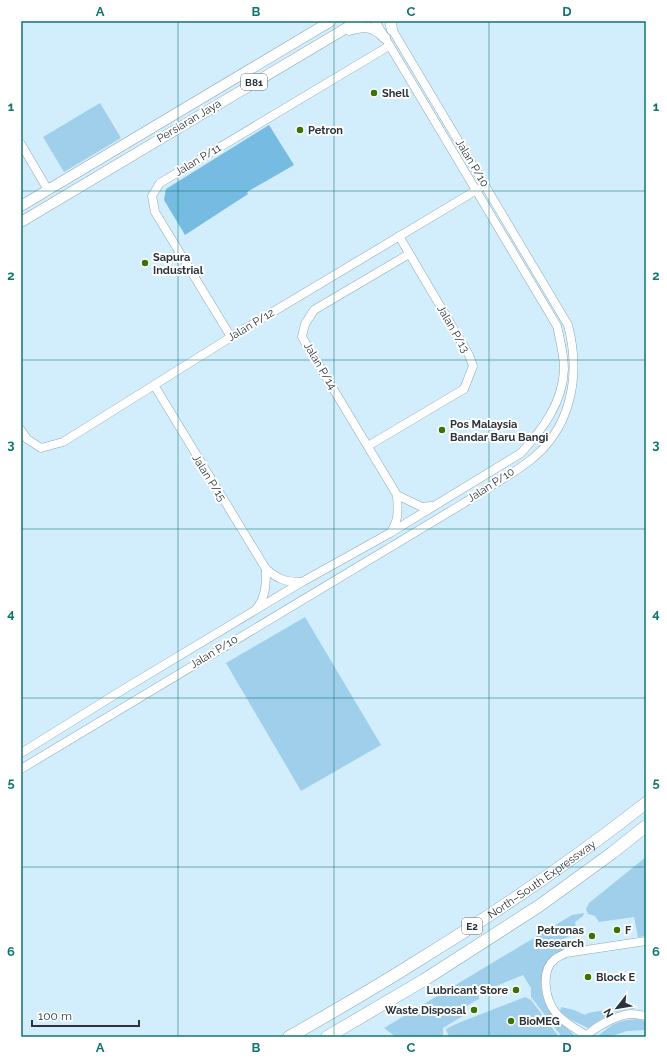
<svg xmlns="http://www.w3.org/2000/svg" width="667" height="1058" font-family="Raleway,sans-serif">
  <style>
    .green { fill: #9fcfea }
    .forest { fill: #76bce2 }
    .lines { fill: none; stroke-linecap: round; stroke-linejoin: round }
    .minor-casing { stroke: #8ea7b6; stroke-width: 9 }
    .major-casing { stroke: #8ea7b6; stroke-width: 11 }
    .highway-casing { stroke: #8ea7b6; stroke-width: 13 }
    .minor { stroke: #fff; stroke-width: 8 }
    .major { stroke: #fff; stroke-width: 10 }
    .highway { stroke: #fff; stroke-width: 12 }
    .grid { fill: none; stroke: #0f766e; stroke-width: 1; stroke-opacity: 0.55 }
    .poi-dot { fill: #3a7302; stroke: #fff; stroke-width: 1.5 }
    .labels { text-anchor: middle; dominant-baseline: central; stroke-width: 4; stroke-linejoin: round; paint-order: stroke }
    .shield { fill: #fff; stroke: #6a7175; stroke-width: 1 }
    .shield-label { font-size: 10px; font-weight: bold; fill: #2a343a }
    .poi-label { font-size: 11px; font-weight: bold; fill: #2a343a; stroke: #fff; text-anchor: start }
    .street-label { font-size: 11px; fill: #2a343a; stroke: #fff }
    .neatline { fill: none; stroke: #0f766e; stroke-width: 1.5 }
    .grid-label { font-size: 13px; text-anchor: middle; font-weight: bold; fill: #0f766e }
  </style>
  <rect width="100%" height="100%" fill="#d2eefd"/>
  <g class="green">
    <path d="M100,103L121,138L64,172L43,137Z"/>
    <path d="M305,617L381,745L301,791L226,663Z"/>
    <path d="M646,857V936L638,937L634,917L599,922L595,916L588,914L586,909L589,903Z"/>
    <path d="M584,913L583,916L575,922L576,926L571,930L573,935L565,938L567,948C562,951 556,953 551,958C536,971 540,998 551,1013C559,1022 568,1028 576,1037H562L531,997V988L523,975L479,993V999L461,1009L463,1016L443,1028V1037H396L384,1028L572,915Z"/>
    <path d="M525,997L531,1000L559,1037H449L446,1029L456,1024Z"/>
    <path d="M634,1005V1009C622,1009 612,1012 601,1019C596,1022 593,1025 588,1028L571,1020L560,1012L561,1007L574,1010L585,1015L588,1013Z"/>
    <path d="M636,1019L646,1021V1030L627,1031L609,1037H597C612,1024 616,1021 636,1019Z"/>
  </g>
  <path class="forest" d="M269,125L294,165L247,192L248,194L185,235L164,200L166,189Z"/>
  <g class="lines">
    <defs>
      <g id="minor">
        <path d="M21,144L48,190"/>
        <path d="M231,337L155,212L152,196L160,183L389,46"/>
        <path d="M154,385L266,569C279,580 286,582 302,582"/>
        <path d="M21,430L27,439L41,448L63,442L231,337L480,188"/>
        <path d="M368,446L464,389L473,366L469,355L399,236"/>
        <path d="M397,495L422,507L431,506"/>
        <path d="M391,532C399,519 398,511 397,495L302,337L305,324L314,310L409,254"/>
        <path d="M257,608C266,596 266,584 266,569"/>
        <path d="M21,753L124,689L302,582L390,533L521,453C543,429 563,402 564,369C564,355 560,340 557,326L375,21"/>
        <path d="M21,769L464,503C485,489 508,477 528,462C572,429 581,375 568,325L390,26"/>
        <path d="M586,1035C576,1029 564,1023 556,1013C545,1000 540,970 555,959C558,956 563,955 566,953L646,941"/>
        <path d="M586,1037C593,1027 618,1015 630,1014C635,1014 641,1015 646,1016"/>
      </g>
      <g id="major">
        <path d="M391,21L392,30"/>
        <path d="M349,30C365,25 373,26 385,38"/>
        <path d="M21,206L331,21"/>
        <path d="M21,222L358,21"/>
      </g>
      <g id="highway">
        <path id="s1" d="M289,1037C331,1013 373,989 414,963C494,914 572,861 646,803"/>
        <path d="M327,1037L424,980L539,906L612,853L646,826"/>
      </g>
    </defs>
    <use href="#minor" class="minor-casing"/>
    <use href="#major" class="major-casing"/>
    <use href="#highway" class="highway-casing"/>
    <use href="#minor" class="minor"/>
    <use href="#major" class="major"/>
    <use href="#highway" class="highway"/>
  </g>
  <path class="grid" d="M178,21V1037M334,21V1037M489,21V1037M21,191H646M21,360H646M21,529H646M21,698H646M21,867H646"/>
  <g class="poi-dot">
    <circle cx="374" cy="93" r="4"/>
    <circle cx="300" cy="130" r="4"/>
    <circle cx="145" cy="263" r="4"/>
    <circle cx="442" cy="430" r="4"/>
    <circle cx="617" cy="930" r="4"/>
    <circle cx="592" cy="936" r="4"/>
    <circle cx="588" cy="977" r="4"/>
    <circle cx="516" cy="990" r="4"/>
    <circle cx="474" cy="1010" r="4"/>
    <circle cx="511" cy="1021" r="4"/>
  </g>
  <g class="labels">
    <g class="shield">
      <rect x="241" y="74" width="26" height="16" rx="3"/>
      <rect x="462" y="918" width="20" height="16" rx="3"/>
    </g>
    <g class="shield-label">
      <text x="254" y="82">B81</text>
      <text x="472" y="926">E2</text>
    </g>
    <g class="poi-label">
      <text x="382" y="93">Shell</text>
      <text x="308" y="130">Petron</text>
      <text x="153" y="257">Sapura<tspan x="153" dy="13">Industrial</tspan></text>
      <text x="450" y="424">Pos Malaysia<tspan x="450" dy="13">Bandar Baru Bangi</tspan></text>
      <text x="584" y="930" text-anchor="end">Petronas<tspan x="584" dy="13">Research</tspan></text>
      <text x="625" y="930">F</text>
      <text x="596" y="977">Block E</text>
      <text x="508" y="990" text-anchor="end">Lubricant Store</text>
      <text x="466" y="1010" text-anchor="end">Waste Disposal</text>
      <text x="519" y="1021">BioMEG</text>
    </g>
    <g class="street-label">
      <text transform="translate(189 121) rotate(-31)">Persiaran Jaya</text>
      <text transform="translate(198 160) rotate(-31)">Jalan P/11</text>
      <text transform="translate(472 163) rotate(59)">Jalan P/10</text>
      <text transform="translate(251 325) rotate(-31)">Jalan P/12</text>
      <text transform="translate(453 329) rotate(60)">Jalan P/13</text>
      <text transform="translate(320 366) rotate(59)">Jalan P/14</text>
      <text transform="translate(209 478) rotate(58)">Jalan P/15</text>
      <text transform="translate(491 485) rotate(-33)">Jalan P/10</text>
      <text transform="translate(214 652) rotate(-31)">Jalan P/10</text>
      <text stroke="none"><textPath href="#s1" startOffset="298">North–South Expressway</textPath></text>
    </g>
  </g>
  <rect width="667" height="1058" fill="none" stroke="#ffffff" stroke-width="44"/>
  <g transform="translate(617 1008) rotate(239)" stroke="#ffffff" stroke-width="3" paint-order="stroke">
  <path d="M0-3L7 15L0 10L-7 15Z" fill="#2a343a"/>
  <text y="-6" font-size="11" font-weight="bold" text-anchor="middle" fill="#2a343a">N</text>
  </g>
  <path d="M32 1020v6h107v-6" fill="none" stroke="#2a343a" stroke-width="2"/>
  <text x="38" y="1020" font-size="12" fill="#2a343a" stroke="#ffffff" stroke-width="3" paint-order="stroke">100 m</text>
  <rect x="22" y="22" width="623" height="1014" class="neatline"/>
  <g class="grid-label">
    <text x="100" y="16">A</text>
    <text x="256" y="16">B</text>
    <text x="411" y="16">C</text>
    <text x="567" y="16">D</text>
    <text x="11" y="111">1</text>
    <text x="656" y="111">1</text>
    <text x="11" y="280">2</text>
    <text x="656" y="280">2</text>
    <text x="11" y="449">3</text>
    <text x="656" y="449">3</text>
    <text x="11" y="618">4</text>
    <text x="656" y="618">4</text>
    <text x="11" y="787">5</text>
    <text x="656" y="787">5</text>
    <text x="11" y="956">6</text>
    <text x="656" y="956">6</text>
    <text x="100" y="1052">A</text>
    <text x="256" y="1052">B</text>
    <text x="411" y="1052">C</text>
    <text x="567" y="1052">D</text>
  </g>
</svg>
